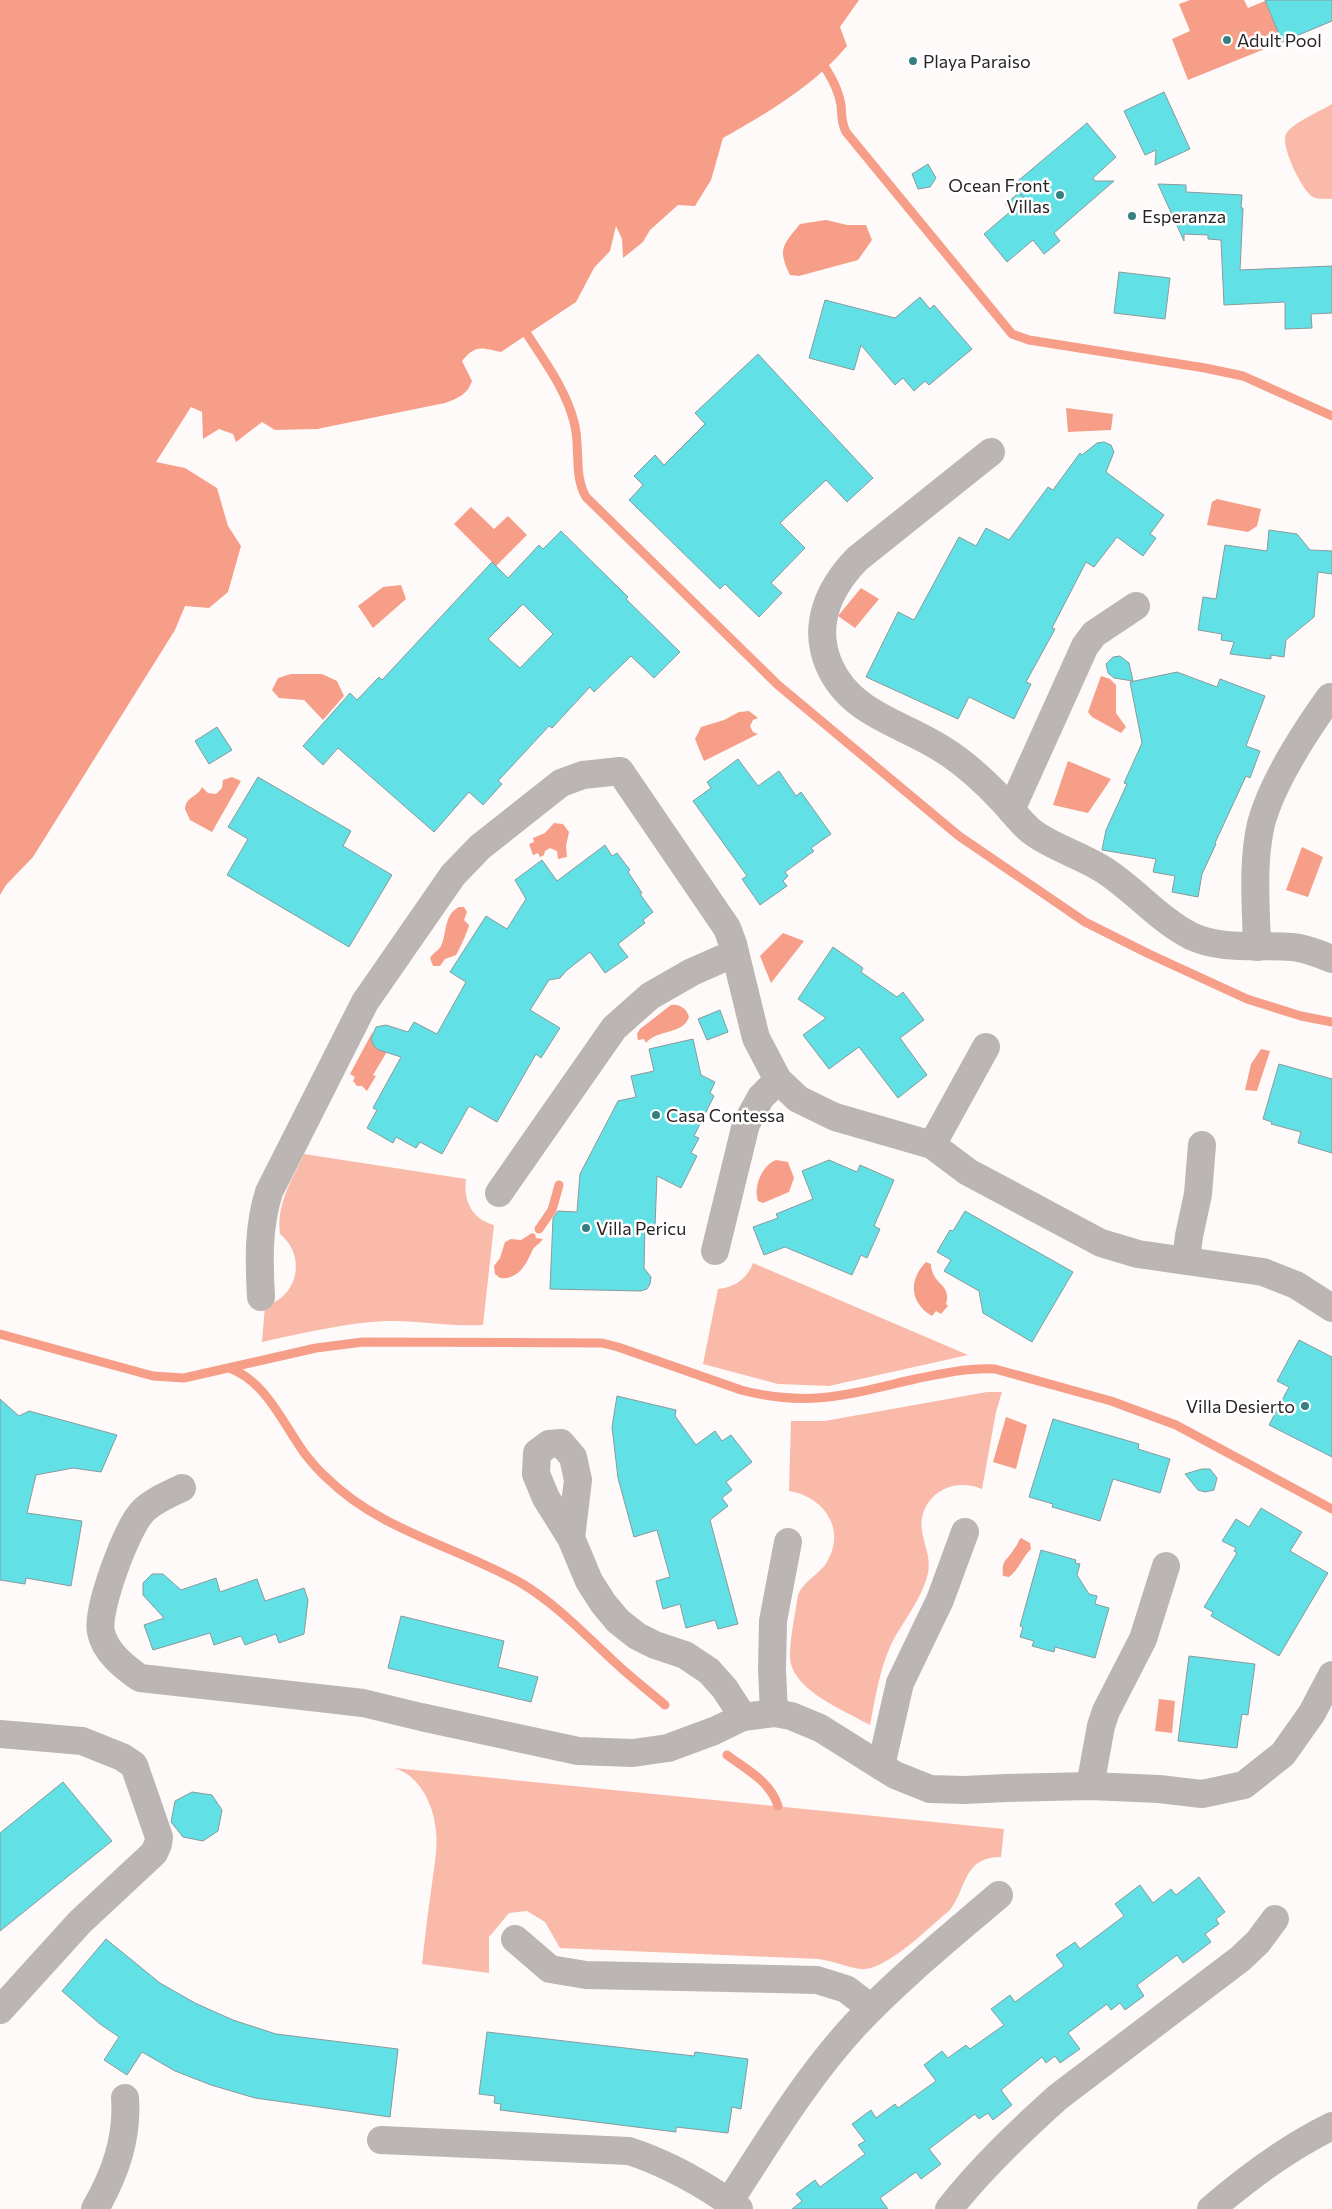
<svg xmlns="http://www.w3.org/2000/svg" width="1332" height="2209" font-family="Commissioner,sans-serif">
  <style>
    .green { fill: #f9baaa }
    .water { fill: #f79e88 }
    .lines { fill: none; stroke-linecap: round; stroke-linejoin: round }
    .stream { stroke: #f79e88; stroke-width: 9 }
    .building { fill: #61e0e6; stroke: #8b9a9b; fill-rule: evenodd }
    .minor { stroke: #bbb5b3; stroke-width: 28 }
    .poi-dot { fill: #357e81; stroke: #fff; stroke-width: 2 }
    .labels { text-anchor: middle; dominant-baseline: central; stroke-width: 5; stroke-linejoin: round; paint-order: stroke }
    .poi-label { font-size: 18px; fill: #2a2523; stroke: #fff; text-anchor: start }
  </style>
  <rect width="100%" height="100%" fill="#fdfaf9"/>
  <g class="green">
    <path d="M1332,104V199C1326,198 1318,200 1313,197C1302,191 1280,145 1286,134C1292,123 1321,111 1332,104Z"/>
    <path d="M304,1154L466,1179C463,1201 472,1219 494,1225L483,1325C451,1327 419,1320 387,1321C344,1323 303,1333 262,1342L265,1306C298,1297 307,1256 280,1234C276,1204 292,1180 304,1154Z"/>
    <path d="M753,1263L968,1355L829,1386L778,1384L703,1364L718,1289C735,1287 747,1279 753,1263Z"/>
    <path d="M987,1392H1002L996,1412L982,1489C963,1481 940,1485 928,1503C911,1529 933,1548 928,1573C922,1600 901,1623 890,1647C879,1672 875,1699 870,1725C844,1710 791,1690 790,1657C790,1637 795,1615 798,1595C804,1580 821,1574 828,1560C846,1527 822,1496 789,1491L791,1421H825Z"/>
    <path d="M394,1768L1004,1829L1001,1857C963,1857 967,1888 950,1910C930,1926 886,1972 860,1969C847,1967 833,1961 819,1959L560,1948L545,1922L527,1911L509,1913L489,1937V1973L422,1964C425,1937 428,1911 432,1884C434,1866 438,1849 436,1831C434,1806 420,1775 394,1768Z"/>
  </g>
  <g class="water">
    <path d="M0,0H859L840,27L847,46C814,86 767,113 723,138L711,180L695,206L678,205L650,230L643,242L623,258L622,239L616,226L610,251L594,268L576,302L501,352C481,348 476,344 462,361L472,381C467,395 458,398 445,403L317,429L275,430L262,422L236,442L233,434L219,429L203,439L202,412L191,407L156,462L185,468L217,488L228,526L241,546L228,592L209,608L185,606L175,630L33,857L6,885L0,895Z"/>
    <path d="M1190,0H1244L1248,8L1265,1L1282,42L1188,80L1172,39L1190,31L1179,4Z"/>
    <path d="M826,220L847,225H866L872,240L858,260L799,276L790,275C777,249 783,245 800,224Z"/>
    <path d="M1066,408L1113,414L1111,430L1068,432Z"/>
    <path d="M1217,499L1261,509L1257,526L1248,532L1207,525L1212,502Z"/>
    <path d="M471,507L494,529L508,516L527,535L496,566L454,524Z"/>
    <path d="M401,585L406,599L373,628L358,606L383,587Z"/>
    <path d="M861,588L879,599L855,628L838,616Z"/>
    <path d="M291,674H322L337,681L344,696L323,720L304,700L279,698L272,690L278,678Z"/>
    <path d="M1101,676L1110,679L1116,685V713L1126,727L1121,733L1092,717L1088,712Z"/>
    <path d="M749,711L758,718L753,720L750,726L753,732L758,734L704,761L695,739L701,727L724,720L739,712Z"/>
    <path d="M1068,761L1111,779L1088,813L1053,805Z"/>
    <path d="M232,777L241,781L212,832L190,820L185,809C186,796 198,797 202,787L208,793L216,794L222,788L223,780Z"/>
    <path d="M554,823L563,824L569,832L566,846L567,857L558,859L557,851L550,848L545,851L544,855L540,857L538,853L533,855L529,844L534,842L533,838L545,833Z"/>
    <path d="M1302,847L1323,857L1308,897L1286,890Z"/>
    <path d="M459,907H464L467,912L464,920L469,925C469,928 459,951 456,955L445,959L440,966H433L430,958C433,953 438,951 441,946C447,933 444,914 459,907Z"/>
    <path d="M783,933L804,941L771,983L760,956Z"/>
    <path d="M671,1005C680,1004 687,1009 689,1017C683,1035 657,1029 646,1043L644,1039L638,1040L637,1034L640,1029Z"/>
    <path d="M373,1031C369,1044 375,1052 388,1050L373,1075L376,1076L367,1091L362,1086H357L353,1081L355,1077L350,1074Z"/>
    <path d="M1261,1049L1270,1051L1257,1091L1245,1090L1251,1064Z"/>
    <path d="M776,1160L788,1162L794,1178L789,1192L763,1203L758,1201C753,1187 762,1165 776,1160Z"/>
    <path d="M532,1233L535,1234L536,1238L543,1239C540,1244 534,1246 532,1251C526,1265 518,1280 500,1278L495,1274L494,1266L500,1258L505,1242L511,1239L521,1240Z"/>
    <path d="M926,1262L931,1264C932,1286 952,1283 946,1304L948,1306L941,1314L936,1311L932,1316C910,1303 908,1280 926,1262Z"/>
    <path d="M1006,1417L1027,1425L1016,1469L993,1462Z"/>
    <path d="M1021,1538L1030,1543L1031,1549C1022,1558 1019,1569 1009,1577L1003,1576C1001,1559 1007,1561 1014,1549C1017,1546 1018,1541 1021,1538Z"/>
    <path d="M1159,1699L1175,1701L1172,1733L1155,1731Z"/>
  </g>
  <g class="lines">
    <g class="stream">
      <path d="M826,69C833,80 839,92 841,105C842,116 841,122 846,132L1012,334L1029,340L1205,368L1243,376L1332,416"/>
      <path d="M527,334C545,362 566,390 574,422C581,446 573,475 586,497L778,685L959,836L1085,922L1149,954L1247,999L1301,1016L1332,1022"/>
      <path d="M539,1229L552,1210L559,1185"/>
      <path d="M0,1334L153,1376L184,1378L316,1348L363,1342L602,1343L618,1347L741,1390C809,1408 850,1394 915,1379C942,1374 968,1367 995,1369L1111,1401L1176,1425L1332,1509"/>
      <path d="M229,1368C266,1381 283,1424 305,1454C312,1463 320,1472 328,1479C381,1531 458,1547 521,1583C558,1605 587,1637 619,1666C634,1680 650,1692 665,1705"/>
      <path d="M727,1755C747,1770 771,1782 778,1806"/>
    </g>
  </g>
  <g class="building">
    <path d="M1265,0H1332V21L1282,42Z"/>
    <path d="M1164,92L1190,149L1155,165L1156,150L1145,155L1124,111Z"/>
    <path d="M1087,123L1116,157L1093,178L1095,181H1114L1054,233L1060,241L1044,254L1033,240L1007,262L984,234L1011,211L1005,204L1019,193L1025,199L1013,185Z"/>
    <path d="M928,164L936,178L930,187L918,189L912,174Z"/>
    <path d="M1158,184L1186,185V192L1242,195L1241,208H1243L1240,270L1332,266V313L1311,314L1312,328L1285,329V302L1224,305L1221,240L1208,239V235L1184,234V241Z"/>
    <path d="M1119,272L1170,278L1165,319L1114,313Z"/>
    <path d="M920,297L930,309L934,305L972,349L929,385L925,381L914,391L903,378L895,385L861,345L854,370L809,358L825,300L895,318Z"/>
    <path d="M758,354L873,478L847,502L826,480L780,523L805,548L771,583L782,593L759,617L725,584L720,589L629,500L643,485L634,476L655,455L664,465L705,424L695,413Z"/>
    <path d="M1104,442L1111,445L1114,452L1106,472L1164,515L1150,534L1156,538L1143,556L1117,537L1094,567L1086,562L1052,628L1055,629L1026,682L1031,684L1014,719L969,697L958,719L866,677L898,612L914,620L959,537L976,546L986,528L1009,540L1048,487L1053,490L1080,453L1082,455L1097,443Z"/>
    <path d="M1269,530L1297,534L1310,550L1332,551V574L1318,572L1314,617L1286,640L1284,657L1271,655V659L1230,654L1234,642L1221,640L1222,634L1198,630L1203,597L1216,599L1225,545L1267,551Z"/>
    <path d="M561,531L628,597L626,599L680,652L654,678L631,656L594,692L590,687L552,728L549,726L498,781L502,784L483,805L469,792L434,832L338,748L323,765L303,746L350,693L357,700L379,677L382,680L492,562L508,578L539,545L543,549ZM523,604L553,634L520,668L488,639Z"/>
    <path d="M1120,656L1129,663L1133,681L1114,678L1108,673L1106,664L1113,657Z"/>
    <path d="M1177,672L1217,687L1220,679L1265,696L1246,746L1260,751L1250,778L1246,776L1215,843L1216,844L1202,874L1198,897L1172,892L1175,876L1153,872L1156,859L1102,850L1106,830L1127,784L1124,783L1142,743L1130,682Z"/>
    <path d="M217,727L232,750L209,764L195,741Z"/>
    <path d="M738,759L758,786L779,771L796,796L801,792L831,834L811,848L814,851L785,872L788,876L783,881L787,886L760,905L742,879L747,876L693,801L711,788L707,782Z"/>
    <path d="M258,777L351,831L343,846L392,875L349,947L227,875L248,839L228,827Z"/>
    <path d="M605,845L612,856L617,853L630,870L628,872L642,893L640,894L653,912L643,920L645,923L618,944L628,957L605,973L590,952L566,971L560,978L549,980L530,1010L560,1028L541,1058L536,1054L497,1122L469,1106L442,1154L420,1142L416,1148L396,1137L393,1143L367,1128L377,1110L373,1108L401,1057L379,1050L374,1046L371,1039L376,1027L386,1025L408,1032L414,1022L437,1034L466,982L450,972L486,916L507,929L526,899L515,880L542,860L557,881Z"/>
    <path d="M833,947L863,968L861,972L897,997L903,992L924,1020L900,1038L927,1075L898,1098L859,1047L829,1069L803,1035L826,1018L798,999Z"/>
    <path d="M720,1010L728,1032L707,1040L698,1019Z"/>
    <path d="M693,1039L701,1075L715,1082L710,1093L714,1096L694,1136L699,1138L691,1153L697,1156L681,1188L657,1176L655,1226H645L644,1268L651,1277L650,1284L647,1289L641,1291L550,1289L553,1218L558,1211L577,1212L580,1174L618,1101L636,1097L631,1076L654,1071L649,1049Z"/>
    <path d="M1279,1064L1332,1079V1153L1298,1143L1301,1132L1271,1124L1272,1122L1263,1119Z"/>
    <path d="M829,1160L857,1172L860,1165L894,1180L874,1226L880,1229L867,1258L861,1255L852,1275L785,1247L764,1255L753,1227L778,1218L776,1214L813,1199L802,1171Z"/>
    <path d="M965,1211L1073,1272L1032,1342L983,1313L979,1291L944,1271L951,1260L937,1252L950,1230L953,1231Z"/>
    <path d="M1299,1340L1332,1357V1457L1269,1425L1289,1387L1277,1381Z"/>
    <path d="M617,1396L676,1410L675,1416L696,1445L715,1431L722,1441L731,1435L752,1462L726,1482L732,1490L722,1498L728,1506L710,1520L738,1624L718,1629L715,1620L686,1628L680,1604L663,1609L656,1581L670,1577L657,1530L634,1537L618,1478L612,1427Z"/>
    <path d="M0,1399L19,1416L29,1411L117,1435L101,1472L73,1468L36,1475L27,1513L82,1521L71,1586L26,1578L25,1584L0,1580Z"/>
    <path d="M1053,1419L1139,1444L1138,1449L1170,1459L1160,1493L1113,1479L1100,1521L1052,1507L1053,1504L1029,1497Z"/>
    <path d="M1202,1469H1210L1217,1478L1214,1490L1205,1492L1198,1490L1185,1474Z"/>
    <path d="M1261,1508L1302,1532L1290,1551L1328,1573L1279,1656L1211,1616L1213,1612L1204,1607L1237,1553L1234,1551L1236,1548L1222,1541L1236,1519L1249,1527Z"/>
    <path d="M1041,1550L1076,1560L1075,1563L1080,1564L1077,1575L1089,1594L1097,1596L1095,1604L1109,1608L1095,1658L1055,1647L1054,1652L1032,1646L1034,1641L1020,1637L1023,1627L1020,1626Z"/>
    <path d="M152,1574H163L181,1590L216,1578L220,1592L257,1579L265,1601L304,1588L308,1600L304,1634L279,1643L276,1634L245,1645L241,1636L214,1645L210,1633L153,1650L144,1625L164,1618L143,1595V1583Z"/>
    <path d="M401,1616L504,1641L498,1667L538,1677L531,1702L388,1668Z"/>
    <path d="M1189,1656L1255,1664L1248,1715L1242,1714L1237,1748L1178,1741Z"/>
    <path d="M63,1782L112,1841L0,1931V1833Z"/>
    <path d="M192,1792L212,1795L222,1810L218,1831L203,1841L183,1837L171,1822L175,1801Z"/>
    <path d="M1199,1877L1225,1912L1216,1919L1219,1924L1205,1934L1211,1942L1183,1963L1177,1955L1137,1985L1144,1996L1125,2010L1120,2003L1111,2010L1107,2004L1068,2033L1080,2049L1060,2063L1055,2056L1046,2063L1042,2057L1001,2090L1012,2105L993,2120L988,2113L979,2119L975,2114L929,2149L941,2164L921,2179L916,2172L880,2198L888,2209H792L802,2201L796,2194L815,2180L820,2187L865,2154L858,2145L865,2141L852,2124L871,2110L876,2118L895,2104L898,2108L936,2081L924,2065L942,2051L948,2058L966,2045L970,2049L1004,2025L991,2009L1010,1995L1015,2002L1064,1966L1056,1955L1075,1942L1080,1949L1124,1916L1115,1904L1140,1885L1153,1903L1171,1889L1176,1895Z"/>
    <path d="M106,1939L160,1983L195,2003L233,2020L276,2034L398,2049L390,2117L255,2098L211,2085L175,2071L142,2052L127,2075L104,2060L119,2037L100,2024L62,1991Z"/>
    <path d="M487,2032L694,2056L695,2052L748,2059L741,2109L732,2107L728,2133L676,2127V2132L500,2110L501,2104L494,2103L495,2096L479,2094Z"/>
  </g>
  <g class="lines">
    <g class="minor">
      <path d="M991,452L857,559C829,588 812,625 829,665C850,714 902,723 942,749C965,763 984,781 1002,800C1012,810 1020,822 1031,831C1051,847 1081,855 1104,870C1135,890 1158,919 1191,936C1223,951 1259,944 1292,947C1305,948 1320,954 1332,959"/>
      <path d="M1011,810L1085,646L1094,634L1136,606"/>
      <path d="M1257,947C1256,907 1252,863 1261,824C1272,782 1305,732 1330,697"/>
      <path d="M932,1145L986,1047"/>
      <path d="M499,1193L614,1028L650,996L692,972L735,953"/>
      <path d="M715,1251L746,1124L761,1097L778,1080"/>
      <path d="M1186,1260L1189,1236L1198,1194L1202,1145"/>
      <path d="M261,1297C259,1260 258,1227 269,1192L365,1002L453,875L480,847L561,783L583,775L620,771L727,928L733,944L756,1038L778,1080L798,1099L835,1117L932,1145L968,1172L1101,1243L1138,1254L1263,1272L1296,1285L1332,1308"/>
      <path d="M182,1488C169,1494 153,1501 143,1511C127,1527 96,1610 101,1632C105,1652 124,1667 140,1678L363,1703L421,1717L578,1751L633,1753L668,1748L714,1731L743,1717L774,1713L791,1716L820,1728L895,1775L930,1789L964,1790L1006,1788L1090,1786L1159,1789L1202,1794L1244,1785L1283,1754L1312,1713L1332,1675"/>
      <path d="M571,1538L578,1480L573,1457L561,1443L549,1444L537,1453L536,1474L546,1498L571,1538L589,1581L603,1603L618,1621L637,1636L655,1645L685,1655L709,1671L725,1689L743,1717"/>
      <path d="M774,1713L772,1670L773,1621L788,1542"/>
      <path d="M0,1734L82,1741L122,1757L134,1765L159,1837L158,1844L154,1853L80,1922L0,2010"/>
      <path d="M881,1766L900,1683L940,1600L965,1532"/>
      <path d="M1090,1786L1101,1726L1106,1711L1143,1639L1166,1566"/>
      <path d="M515,1939L550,1969L586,1975L817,1980L846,1989L871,2008"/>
      <path d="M381,2140L629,2151C669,2164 704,2184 739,2209"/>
      <path d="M729,2202C768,2142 806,2078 855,2025C899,1978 950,1937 999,1895"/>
      <path d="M95,2209C115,2174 128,2138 125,2098"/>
      <path d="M949,2209C981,2168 1019,2132 1058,2097L1240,1959L1258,1942L1275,1919"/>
      <path d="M1211,2209C1247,2178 1289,2147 1332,2126"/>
    </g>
  </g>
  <g class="poi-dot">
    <circle cx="1227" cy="40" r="5"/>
    <circle cx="913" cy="61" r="5"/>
    <circle cx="1060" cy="195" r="5"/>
    <circle cx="1132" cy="216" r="5"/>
    <circle cx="656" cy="1115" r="5"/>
    <circle cx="586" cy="1228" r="5"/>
    <circle cx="1305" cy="1406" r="5"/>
  </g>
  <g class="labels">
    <g class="poi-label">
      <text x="1237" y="40">Adult Pool</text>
      <text x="923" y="61">Playa Paraiso</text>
      <text x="1050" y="185" text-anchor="end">Ocean Front<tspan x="1050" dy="21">Villas</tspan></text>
      <text x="1142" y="216">Esperanza</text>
      <text x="666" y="1115">Casa Contessa</text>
      <text x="596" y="1228">Villa Pericu</text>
      <text x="1295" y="1406" text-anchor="end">Villa Desierto</text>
    </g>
  </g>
</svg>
